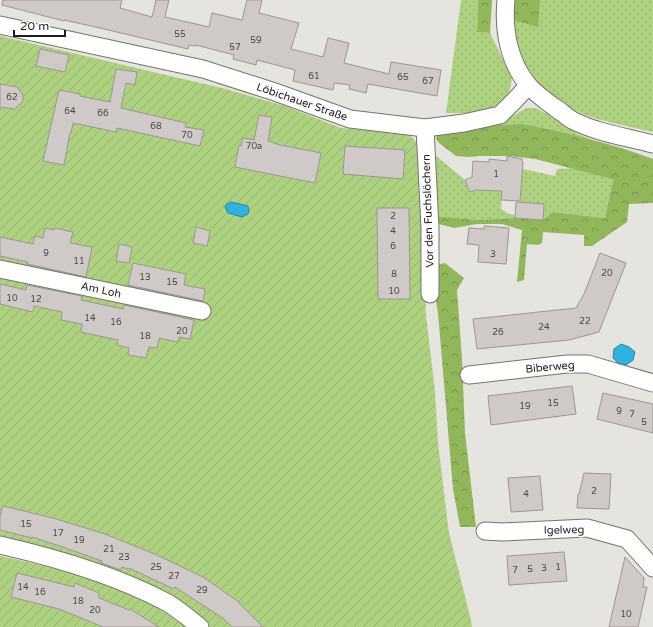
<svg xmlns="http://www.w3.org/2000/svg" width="653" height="627" font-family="'Varela Round',sans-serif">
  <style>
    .grass { fill: url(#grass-dots) }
    .forest { fill: url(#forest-crowns) }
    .garden { fill: url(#garden-furrows) }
    .water { fill: #2fb2e2; stroke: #2a85a6 }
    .building { fill: #cfc9c7; stroke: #9c9593 }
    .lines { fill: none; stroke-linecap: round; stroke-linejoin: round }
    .minor-casing { stroke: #74736e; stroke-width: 19 }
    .minor { stroke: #fff; stroke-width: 17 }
    .labels { text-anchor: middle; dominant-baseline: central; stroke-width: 3.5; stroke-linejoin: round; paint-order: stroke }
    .number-label { font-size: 9px; fill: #4a4846 }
    .street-label { font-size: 11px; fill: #1d1d1b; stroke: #fff }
  </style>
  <defs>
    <pattern id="grass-dots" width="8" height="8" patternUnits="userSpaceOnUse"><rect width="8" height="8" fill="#aed180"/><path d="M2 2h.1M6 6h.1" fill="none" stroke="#95b36e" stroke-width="1.8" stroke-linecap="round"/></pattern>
    <pattern id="forest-crowns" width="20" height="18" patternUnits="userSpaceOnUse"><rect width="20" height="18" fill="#91b75a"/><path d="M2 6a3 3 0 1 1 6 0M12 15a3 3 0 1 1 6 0" fill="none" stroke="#76944a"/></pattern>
    <pattern id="garden-furrows" width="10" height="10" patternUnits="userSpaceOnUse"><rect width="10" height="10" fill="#aed180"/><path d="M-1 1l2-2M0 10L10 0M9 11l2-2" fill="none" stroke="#95b36e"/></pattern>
  </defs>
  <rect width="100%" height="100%" fill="#e6e4df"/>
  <g class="grass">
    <path d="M461,0H478L477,32L490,33L512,78L508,98L500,104L491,108L467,113H446Z"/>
    <path d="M512,0H653V132C632,127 609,123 588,116C577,112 566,105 556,98C519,72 514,43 512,0Z"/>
    <path d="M526,108H536L558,120L576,133L592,140L523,124L498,125Z"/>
    <path d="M435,155L465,180L470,192L476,190L502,191L501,209L509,214L515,215V218L479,220L435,216Z"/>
    <path d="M577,168L613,178L605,218L553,212L543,220L544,204L520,202L522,178L516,171L523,172V169L555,176L557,169Z"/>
  </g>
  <g class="forest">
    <path d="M478,0H492L490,33L477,32Z"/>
    <path d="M512,0H540L538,27L513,20Z"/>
    <path d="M523,124C567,133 611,143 653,159V203L629,204L627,222L592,246H584V235L543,232L542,243L538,245L527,244L524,280L517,282L522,230L502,224H477L454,228L435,223V216L479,220L515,218L543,220L553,212L605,218L613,179L535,159L511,156H479L468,157L456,156L439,143L436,138L438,134L498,125Z"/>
    <path d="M445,263L464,278L457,290L462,359L465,433L476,527H460L453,489L438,313L435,295V265Z"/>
  </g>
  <g class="garden">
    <path d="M0,36L226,89L285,106L341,128L408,133L417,143L420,153L426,315L435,391L438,443L449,533L471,620L472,627H210L182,605L0,541V275L208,319L209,307L0,263Z"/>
    <path d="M0,556C46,566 93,577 136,596C154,604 170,616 186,627H0Z"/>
  </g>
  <g class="water">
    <path d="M231,202L248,206L249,210L248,214L242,217L228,213L225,207L227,204Z"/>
    <path d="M621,344L629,347L635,352L633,360L626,365L618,363L613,358L614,349Z"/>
  </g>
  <g class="building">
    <path d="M3,0H122L120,8L152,17L156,0H169L165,17L209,27L212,13L242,20L247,0H262L259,13L299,23L291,49L323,57L328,38L349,43L344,63L389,74L391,62L441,70L437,96L368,84L366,93L349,89L350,85L334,83L333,90L293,81L295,70L257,60L256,65L233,59L234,55L196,45V46L189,45L188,49L100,28L64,20V21L2,5Z"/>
    <path d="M40,49L69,55L65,72L36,66Z"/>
    <path d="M116,69L137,72L135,85L126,83L121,108L186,123L185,127L204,130L200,146L117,128L116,132L73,123L71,133H70L64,165L43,161L59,90L80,94V96L110,102Z"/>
    <path d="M0,84L17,87L23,95V101L15,109L0,107Z"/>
    <path d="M259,115L272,117L268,141L280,145L321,153L315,183L235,167L239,145L241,146L243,138L254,140Z"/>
    <path d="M345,146L405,150L403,179L343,174Z"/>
    <path d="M507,156L522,159V161L523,162L520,201L501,200L502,191L476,190L470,192L465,180L472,177L473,161L489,162V159L507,161Z"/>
    <path d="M516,202L544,204L543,220L515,218Z"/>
    <path d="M377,208H409L410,299H378Z"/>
    <path d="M484,226L509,228L506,264L478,262L479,245L467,244L469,228L484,229Z"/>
    <path d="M196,227L210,231L207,246L193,243Z"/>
    <path d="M45,228L54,230L55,228L73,232L70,243L92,247L86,277L32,265L27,264L28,262L0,256V237L33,244L35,236L43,238Z"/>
    <path d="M119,244L132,247L129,263L116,261Z"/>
    <path d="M600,253L626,263L599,332L569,340L477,349L473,319L576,308L584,294Z"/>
    <path d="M133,263L186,274L184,285L205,289L203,301L128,285Z"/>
    <path d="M0,284L26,290L27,285L82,296L81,300L123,309L124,305L194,320L190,339L179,337L178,342L159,338L157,348L149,347L146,358L128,355L129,348L117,345L118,340L81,332L82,324L61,320L62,312L34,306L33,312L0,304Z"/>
    <path d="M572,386L576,414L491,425L488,396Z"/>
    <path d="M603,393L653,404V433L597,419Z"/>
    <path d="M584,473L611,474L609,509L577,508L578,494H579Z"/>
    <path d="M540,476L543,510L511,512L508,478Z"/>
    <path d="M3,506L53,518L105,534L157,555L203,577L236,600L263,627H232L224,619L175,587L174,589L129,568L128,569L122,567L121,570L101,563L102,561L63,547L32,537V538L0,530V516Z"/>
    <path d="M564,552L567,581L509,585L507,556Z"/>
    <path d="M625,557L644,578L643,587H647L638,627H609Z"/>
    <path d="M17,573L74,587L75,583L99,593V598L129,610L130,609L159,627H103L59,609L11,597Z"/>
  </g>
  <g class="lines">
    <defs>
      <g id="minor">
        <path d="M506,0C503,30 509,63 529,86C536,94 545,100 554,107C561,111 567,118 574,121C598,133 627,137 653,144"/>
        <path d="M0,25L203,69L275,92L350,119L425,128L464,123L500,115L514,101L528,86"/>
        <path d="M425,128L430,228V294"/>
        <path d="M0,269L202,311"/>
        <path d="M469,375L567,364H588L653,383"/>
        <path d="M485,531L502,532L587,528L627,539L653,568"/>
        <path d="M0,545C57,558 116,575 168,603C179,610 190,619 200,627"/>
      </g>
    </defs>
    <use href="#minor" class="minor-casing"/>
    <use href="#minor" class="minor"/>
  </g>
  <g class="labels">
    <g class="number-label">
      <text x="180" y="34">55</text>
      <text x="256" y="40">59</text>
      <text x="235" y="47">57</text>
      <text x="314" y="76">61</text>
      <text x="403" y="77">65</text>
      <text x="428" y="81">67</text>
      <text x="12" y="97">62</text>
      <text x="70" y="111">64</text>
      <text x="103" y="113">66</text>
      <text x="156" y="126">68</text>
      <text x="187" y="135">70</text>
      <text x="254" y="146">70a</text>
      <text x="496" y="174">1</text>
      <text x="393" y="216">2</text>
      <text x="393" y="231">4</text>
      <text x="393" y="246">6</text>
      <text x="46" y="253">9</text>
      <text x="493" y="254">3</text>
      <text x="79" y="261">11</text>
      <text x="607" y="273">20</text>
      <text x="394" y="274">8</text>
      <text x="145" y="277">13</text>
      <text x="172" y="282">15</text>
      <text x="394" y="291">10</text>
      <text x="12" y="298">10</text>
      <text x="36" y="299">12</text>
      <text x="90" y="318">14</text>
      <text x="585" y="321">22</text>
      <text x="116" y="322">16</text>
      <text x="544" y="327">24</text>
      <text x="182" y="331">20</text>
      <text x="498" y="332">26</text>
      <text x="145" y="336">18</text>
      <text x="553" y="403">15</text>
      <text x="525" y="406">19</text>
      <text x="619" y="411">9</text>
      <text x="632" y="414">7</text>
      <text x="644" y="422">5</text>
      <text x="594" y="491">2</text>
      <text x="526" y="494">4</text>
      <text x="26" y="524">15</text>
      <text x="58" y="533">17</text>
      <text x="79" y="540">19</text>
      <text x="109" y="549">21</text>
      <text x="124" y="557">23</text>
      <text x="156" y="567">25</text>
      <text x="558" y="567">1</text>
      <text x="544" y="568">3</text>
      <text x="530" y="569">5</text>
      <text x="515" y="570">7</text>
      <text x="174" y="576">27</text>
      <text x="23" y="587">14</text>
      <text x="202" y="590">29</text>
      <text x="40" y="592">16</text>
      <text x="78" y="601">18</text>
      <text x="95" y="610">20</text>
      <text x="626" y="614">10</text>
    </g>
    <g class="street-label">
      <text transform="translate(302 102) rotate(19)">Löbichauer Straße</text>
      <text transform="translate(428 211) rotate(-92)">Vor den Fuchslöchern</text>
      <text transform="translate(101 290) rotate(12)">Am Loh</text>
      <text transform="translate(550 367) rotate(-5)">Biberweg</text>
      <text transform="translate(564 530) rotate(-1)">Igelweg</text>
    </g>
  </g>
  <path d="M14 30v6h51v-6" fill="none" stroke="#1d1d1b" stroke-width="2"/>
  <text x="20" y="30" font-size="12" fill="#1d1d1b" stroke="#ffffff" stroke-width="3" paint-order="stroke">20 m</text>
</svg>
